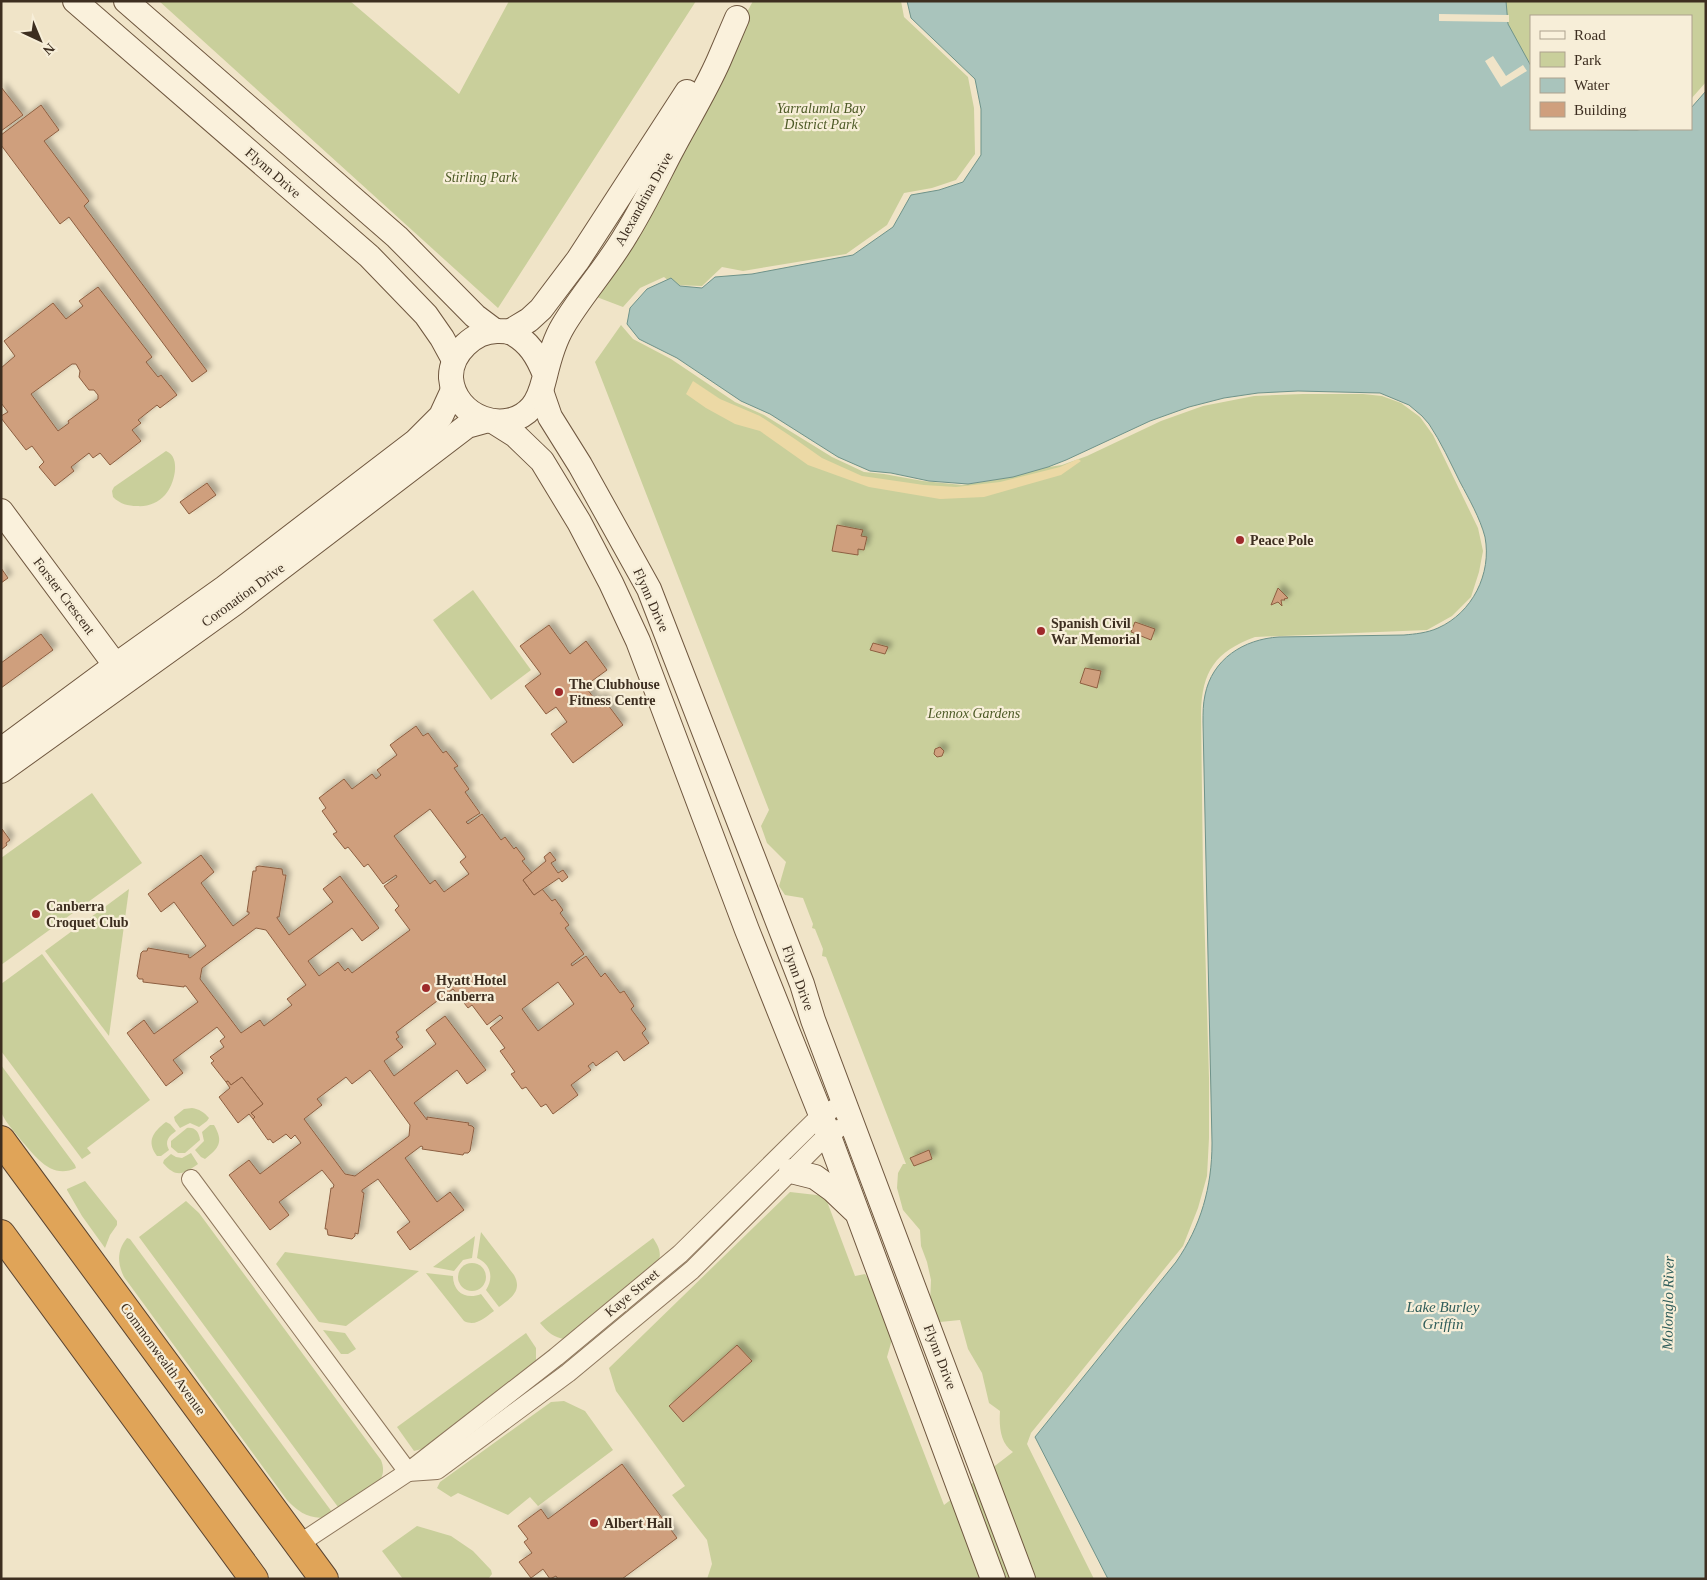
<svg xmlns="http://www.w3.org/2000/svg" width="1707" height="1580" font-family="'Times New Roman',serif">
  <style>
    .green { fill: #c9cf9b }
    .sand { fill: #ecd9a5 }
    .water { fill: #a9c4bc; stroke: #6f938a }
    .pier { fill: #f0e4c8 }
    .building { fill: #cf9f7d; stroke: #8d5f41; fill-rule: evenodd; filter: url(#shadow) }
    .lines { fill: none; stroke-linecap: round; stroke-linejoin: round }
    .street-casing { stroke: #8d765c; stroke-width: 20 }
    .secondary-casing { stroke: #6f573f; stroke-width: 26 }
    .highway-casing { stroke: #5b4430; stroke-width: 30 }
    .street { stroke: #faf1dc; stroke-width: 18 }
    .secondary { stroke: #faf1dc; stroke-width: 24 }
    .highway { stroke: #e0a458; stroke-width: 28 }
    .poi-dot { fill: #9e2a2b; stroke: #f7eed8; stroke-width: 2 }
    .labels { text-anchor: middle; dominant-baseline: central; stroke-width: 4.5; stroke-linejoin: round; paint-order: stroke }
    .park-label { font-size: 14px; font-style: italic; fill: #4d5a26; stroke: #f7eed8 }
    .street-label { font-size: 14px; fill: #3d2e20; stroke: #f7eed8 }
    .poi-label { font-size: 14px; font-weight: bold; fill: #3d2e20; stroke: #f7eed8; text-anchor: start }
    .water-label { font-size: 15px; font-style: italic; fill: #2f5d5a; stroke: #f7eed8 }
  </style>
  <defs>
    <filter id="shadow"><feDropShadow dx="4.5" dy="-4.5" stdDeviation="2.5" flood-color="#0004"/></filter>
  </defs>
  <rect width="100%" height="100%" fill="#f0e4c8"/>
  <g class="green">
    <path d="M159,1H350L459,94L509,1H696L498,308Z"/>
    <path d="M753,1H901L904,17L968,77L974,108L975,154L956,180L932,188L904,193L887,225L846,254L743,271L722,267L702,286L674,285L664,277L640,288L623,307L594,296Z"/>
    <path d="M1499,1H1706V82L1691,99V16H1531V76L1520,58Z"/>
    <path d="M621,325L633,339L671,359L735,402L764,415L832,457L864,472L884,474L923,481L962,485L1007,478L1042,468L1062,465L1087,456L1161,421L1203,406L1254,396L1303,394H1363L1382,396L1401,403L1420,417L1433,435L1478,528L1483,551L1479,572L1471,597L1452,616L1427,630L1255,637C1215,652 1202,671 1201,713L1203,873L1209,1078V1138L1207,1176L1198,1208L1183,1246L1031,1433L1027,1444L1094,1579H707L712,1564L707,1540L672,1495L685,1486L616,1391L609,1368L790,1192L825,1196L855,1276L865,1274L892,1315L891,1343L887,1357L944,1505L1013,1452C1000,1443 999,1426 1000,1411L989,1403L982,1373L968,1349L960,1320L940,1322L930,1304L931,1280L927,1262L921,1246L920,1230L903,1210L897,1188L898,1173L903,1164H906L826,957L822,956L823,949L815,929L812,928L813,924L803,898L785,895L779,886L786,862L767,843L761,826L769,810L595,362Z"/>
    <path d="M166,451C182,457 174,486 165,495C158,503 147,507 137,506C128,506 120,504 113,497L112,491L114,487Z"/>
    <path d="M473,590L531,670L491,700L433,620Z"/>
    <path d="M92,793L142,863L1,965V858Z"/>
    <path d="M129,889L109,1036L45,951Z"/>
    <path d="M42,954L150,1100L87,1148L91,1153L82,1159L1,1051V984Z"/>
    <path d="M1,1065L75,1165L76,1168C51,1180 35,1156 20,1139C15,1132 6,1123 2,1114C0,1107 1,1075 1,1065Z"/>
    <path d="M192,1108C199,1109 204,1112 209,1118L207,1121L199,1127L190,1123L180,1128L175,1121L174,1117L184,1109Z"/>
    <path d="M166,1122L170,1124L176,1131C169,1136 164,1141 169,1150L161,1156H157C146,1141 153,1132 166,1122Z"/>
    <path d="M210,1125H214C224,1142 219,1148 205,1159L201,1157L195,1150L204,1141L202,1132Z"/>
    <path d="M187,1128C195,1127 199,1132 200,1140L185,1153H178L171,1147V1141Z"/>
    <path d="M191,1153L198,1164C183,1175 176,1178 163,1163L164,1160L171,1154L176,1157L182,1158Z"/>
    <path d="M85,1181L117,1221V1225L110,1235L105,1248L82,1216L67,1190V1189Z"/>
    <path d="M186,1201L199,1213L381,1460C383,1465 384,1471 382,1476C378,1487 352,1502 342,1509L338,1507L139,1237Z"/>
    <path d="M481,1232L514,1275C523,1291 510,1299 499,1307L486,1290C494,1278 491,1264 477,1258Z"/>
    <path d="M475,1236L472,1258L463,1260L454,1271L433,1267Z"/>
    <path d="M127,1238L130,1239L332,1512L327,1517C310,1520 298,1512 287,1500L124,1277C117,1263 117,1250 127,1238Z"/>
    <path d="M653,1238C659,1247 662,1253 658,1263L566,1339C553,1338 548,1332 540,1323Z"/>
    <path d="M285,1252L419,1271L346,1326L319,1322L276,1264Z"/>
    <circle cx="472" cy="1277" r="14"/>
    <path d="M426,1273L453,1276C453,1293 467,1300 481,1294L494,1311C484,1318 476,1327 464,1321Z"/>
    <path d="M323,1330L345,1333L356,1349L348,1354H341Z"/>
    <path d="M526,1333L536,1348V1362L426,1448L414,1451L397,1427Z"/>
    <path d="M564,1401L585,1411L613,1450L538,1506L530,1497L508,1515L458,1493L451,1497L437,1488L440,1482L551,1402Z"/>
    <path d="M417,1526L451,1536L473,1551L491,1570L492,1574L488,1579H403L382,1551Z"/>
  </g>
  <path class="sand" d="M693,381L720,399L760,416L795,439L822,458L862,476L924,485L956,487L1000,482L1060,467L1078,459L1081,461L1061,475L984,497L940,499L869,487L808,465L760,431L735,424L706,408L686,394Z"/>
  <path class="water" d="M907,1H1506L1508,24L1531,66V129L1637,130L1644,129H1691V108L1706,91V1579H1108L1035,1437L1176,1262C1201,1226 1212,1187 1212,1143L1203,722C1203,713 1203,704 1205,695C1212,659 1244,639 1279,637L1404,635C1415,634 1427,633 1438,628C1472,613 1492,574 1485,537C1480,518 1469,499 1460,482C1450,462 1441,442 1429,424L1422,416L1409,405L1380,393L1298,391L1258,393L1224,398L1189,407L1150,421L1066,460L1048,467L1013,477L968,484L929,481L891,473L870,471L838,457L770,414L741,401L677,358L639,339L627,324L630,308L647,289L671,278L680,286L702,288L715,277L752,274L853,255L893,227L911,195L939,190L963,182L981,155V109L975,79L911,18Z"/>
  <g class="pier">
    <path d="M1439,14L1509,15V22L1439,21Z"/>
    <path d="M1493,56L1506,76L1523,65L1527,71L1501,87L1485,61Z"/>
  </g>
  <g class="building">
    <path d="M1,87L23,115L1,131Z"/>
    <path d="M41,105L59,130L44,141L89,201L84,206L207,371L192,382L69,217L60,224L1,145V135Z"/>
    <path d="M98,287L152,357L146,362L158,377L161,375L177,395L160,408L157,405L138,420L141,423L132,430L141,441L110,465L100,453L93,458L89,453L71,467L74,471L55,486L39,467L44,462L32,446L26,450L1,418V416L8,412L1,403V368L15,356L4,341L53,303L66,319L83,306L79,301ZM72,364H76L80,371L79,377L89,390H94L98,395V399L68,421L69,423L58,431L31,394Z"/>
    <path d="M207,483L216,495L189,514L180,502Z"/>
    <path d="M837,525L863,530L861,536L867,537L864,550L858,549V555L832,551Z"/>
    <path d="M1,568L8,578L1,583Z"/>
    <path d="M1278,588L1288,598L1284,599L1285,600H1281L1282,606L1278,602L1271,605Z"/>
    <path d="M1135,622L1155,629L1151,640L1131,632Z"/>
    <path d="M549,625L570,654L586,641L607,670L585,686L596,701L602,697L623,725L573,763L551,734L567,722L556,707L546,714L525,686L541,674L520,646Z"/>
    <path d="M41,634L53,650L1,688V663Z"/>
    <path d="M873,643L888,647L885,654L870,650Z"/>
    <path d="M1085,668L1101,671L1097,688L1080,683Z"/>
    <path d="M416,726L423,736L428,733L443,753L446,751L458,766L454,768L469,789L465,792L480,813L466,822L468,824L482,814L501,840L505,837L514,849L516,847L525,859L522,861L532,873L523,880L534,895L542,889L552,901L555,899L563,910L560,913L569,925L565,928L584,954L571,964L572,966L586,956L601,977L605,973L620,993L624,991L634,1006L631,1009L646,1029L642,1033L649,1043L624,1061L617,1051L596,1066L593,1062L588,1066L591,1070L571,1085L578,1095L553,1114L546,1104L541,1107L526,1087L522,1089L511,1074L515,1072L500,1051L505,1048L490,1028L503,1018L500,1015L487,1025L472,1005L468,1008L453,989L396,1032L399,1037L396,1039L403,1047L384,1061L394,1076L436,1044L426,1030L445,1016L486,1070L467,1084L457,1070L414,1103L427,1120V1117L469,1123L468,1125L472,1126L474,1128L470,1151L468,1153H464L463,1155L422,1149L423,1147L421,1146L405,1158L437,1202L450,1192L464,1210L410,1250L397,1232L410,1222L378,1179L362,1190V1192L364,1193L358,1234L355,1233V1236L352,1239L328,1235L327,1229H325L331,1188H333L334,1185L322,1170L279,1202L289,1215L270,1230L229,1175L249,1160L260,1174L301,1143L295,1135L291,1139L286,1134L273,1143L270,1139L268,1140L253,1119L255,1117L251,1113L263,1104L242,1077L231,1085L228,1081L226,1082L211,1063L214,1061L210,1057L224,1047L220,1041L225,1037L217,1027L173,1060L183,1073L166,1086L127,1033L144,1020L154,1034L198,1002L186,986H184V987L143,982V979H139L137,976L141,953L143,951H147L148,948L189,955L188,957L190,958L206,946L174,902L161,912L148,894L201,855L214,872L201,883L233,926L249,914V912H247L253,871H256V867L259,866L282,869L283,875H286L279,917H277V918L289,935L333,902L323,889L340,876L379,928L362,941L352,928L308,961L319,976L338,962L345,971L348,968L352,973L410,930L395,910L399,906L384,886L397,877L396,875L383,884L368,864L364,867L348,847L345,849L333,834L337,832L322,811L326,808L319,798L344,779L352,789L372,774L376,779L381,775L377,770L397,755L390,745ZM430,809L466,857L460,862L469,874L444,892L435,880L430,884L394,836ZM256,928L266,930L306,985L287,999L292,1005L264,1026L260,1020L241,1033L200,979L202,968ZM558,982L574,1004L538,1031L522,1009ZM370,1070L410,1125L409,1136L355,1176L345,1174L304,1119L322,1105L317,1099L346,1077L352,1084Z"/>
    <path d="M940,747L944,751L942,756L937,757L934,754L935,749Z"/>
    <path d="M2,829L10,840L6,843L7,845L1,850Z"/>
    <path d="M550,852L556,860L551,863L558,873L563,870L568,877L562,882L559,878L534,895L523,880L546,861L544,857Z"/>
    <path d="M242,1077L263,1104L251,1113L255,1117L253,1119L249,1114L238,1123L219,1097L230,1088L226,1082L228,1081L231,1085Z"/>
    <path d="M929,1150L932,1159L914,1166L910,1158Z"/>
    <path d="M737,1345L752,1361L683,1422L669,1406Z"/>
    <path d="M622,1464L677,1538L622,1579H558L556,1576L550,1579L543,1569L531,1578L519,1562L532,1553L524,1542L528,1539L518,1526L541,1509L548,1519Z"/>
  </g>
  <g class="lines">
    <defs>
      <g id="street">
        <path d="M191,1179L408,1472"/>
        <path d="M408,1472L437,1470L568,1373L692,1270L828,1134L838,1129"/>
        <path d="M299,1544L408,1472L556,1357L680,1254L821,1115L845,1103"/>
      </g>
      <g id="secondary">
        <path d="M75,1L369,256L426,315L442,338L454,360"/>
        <path d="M126,1L397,237L475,316L495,331"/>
        <path d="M509,332L529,320L541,309L578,260L687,92"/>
        <path d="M545,375C538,357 529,341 510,332C507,331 503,331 499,331C475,330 450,353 451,378C454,417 506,437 532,407C540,398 542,387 545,376C549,359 554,341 563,326C582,294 608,266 627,233C643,207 656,180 670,153C686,122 705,92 719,60C725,46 731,32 737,18"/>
        <path d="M541,391L550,417L580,465L649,589L802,984L813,1020L1023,1579"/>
        <path d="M496,423L515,435L542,461L579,522L611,583L638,641L747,930L821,1115L993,1579"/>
        <path d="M1,511L125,678"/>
        <path d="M1,750L116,665L224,588L416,441L441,416L453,390"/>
        <path d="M1,771L235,603L467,426L485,421"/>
        <path d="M791,1171L815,1177L833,1190L854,1210"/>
      </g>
      <g id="highway">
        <path d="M1,1140L324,1579"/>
        <path d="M1,1234L254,1579"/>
      </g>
    </defs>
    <use href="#street" class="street-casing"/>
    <use href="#secondary" class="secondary-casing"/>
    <use href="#highway" class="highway-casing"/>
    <use href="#street" class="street"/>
    <use href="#secondary" class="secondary"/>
    <use href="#highway" class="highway"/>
  </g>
  <g class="poi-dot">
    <circle cx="1240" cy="540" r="5"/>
    <circle cx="1041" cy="631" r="5"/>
    <circle cx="559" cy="692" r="5"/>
    <circle cx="36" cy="914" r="5"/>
    <circle cx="426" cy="988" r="5"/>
    <circle cx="594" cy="1523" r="5"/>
  </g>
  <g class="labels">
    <g class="park-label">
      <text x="821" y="108">Yarralumla Bay<tspan x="821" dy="16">District Park</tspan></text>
      <text x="481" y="177">Stirling Park</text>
      <text x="974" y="713">Lennox Gardens</text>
    </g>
    <g class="street-label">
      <text transform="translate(273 173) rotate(41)">Flynn Drive</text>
      <text transform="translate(644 199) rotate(-61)">Alexandrina Drive</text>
      <text transform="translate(243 595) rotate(-36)">Coronation Drive</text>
      <text transform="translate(64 596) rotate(53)">Forster Crescent</text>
      <text transform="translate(651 600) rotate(66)">Flynn Drive</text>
      <text transform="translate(798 978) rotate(70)">Flynn Drive</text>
      <text transform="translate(632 1293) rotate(-40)">Kaye Street</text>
      <text transform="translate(940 1357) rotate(69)">Flynn Drive</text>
      <text transform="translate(163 1359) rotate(54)">Commonwealth Avenue</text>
    </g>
    <g class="poi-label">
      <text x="1250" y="540">Peace Pole</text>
      <text x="1051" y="623">Spanish Civil<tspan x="1051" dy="16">War Memorial</tspan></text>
      <text x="569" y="684">The Clubhouse<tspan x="569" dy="16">Fitness Centre</tspan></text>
      <text x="46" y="906">Canberra<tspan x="46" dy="16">Croquet Club</tspan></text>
      <text x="436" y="980">Hyatt Hotel<tspan x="436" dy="16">Canberra</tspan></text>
      <text x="604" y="1523">Albert Hall</text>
    </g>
    <g class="water-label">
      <text transform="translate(1668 1303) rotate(-89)">Molonglo River</text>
      <text x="1443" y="1307">Lake Burley<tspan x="1443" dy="17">Griffin</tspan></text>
    </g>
  </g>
  <rect width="1707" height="1580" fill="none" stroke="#3d2e20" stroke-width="5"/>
  <rect x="1530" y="15" width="162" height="115" fill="#f7eed8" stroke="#ada18e"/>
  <rect x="1540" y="31" width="25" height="8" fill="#faf1dc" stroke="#ada18e"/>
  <text x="1574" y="40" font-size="15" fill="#3d2e20">Road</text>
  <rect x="1540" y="52" width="25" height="15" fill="#c9cf9b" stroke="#ada18e"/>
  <text x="1574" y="65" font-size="15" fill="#3d2e20">Park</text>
  <rect x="1540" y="78" width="25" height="15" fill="#a9c4bc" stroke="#ada18e"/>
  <text x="1574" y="90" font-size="15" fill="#3d2e20">Water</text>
  <rect x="1540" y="102" width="25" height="15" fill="#cf9f7d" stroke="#ada18e"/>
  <text x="1574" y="115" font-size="15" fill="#3d2e20">Building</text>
  <g transform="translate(40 40) rotate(136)" stroke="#f7eed8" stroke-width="4" paint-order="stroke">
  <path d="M0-4L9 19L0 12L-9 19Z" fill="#3d2e20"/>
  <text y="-8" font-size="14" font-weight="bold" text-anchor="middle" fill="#3d2e20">N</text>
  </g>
</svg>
